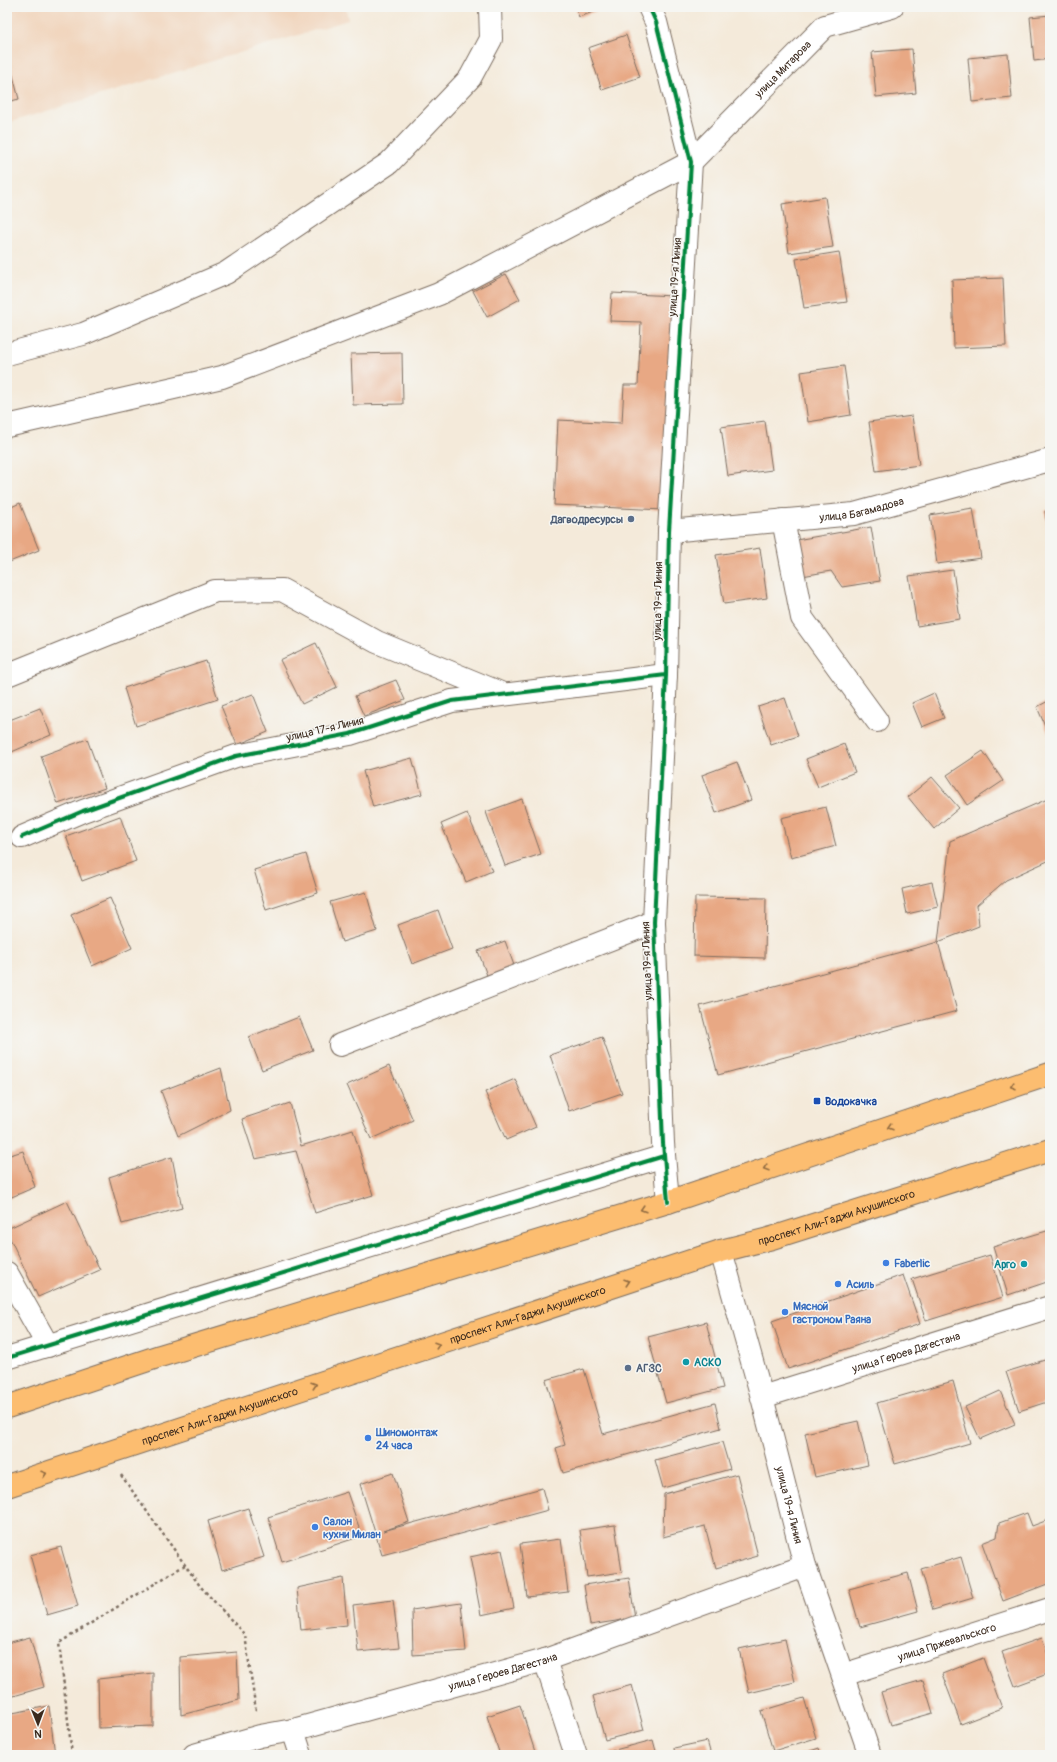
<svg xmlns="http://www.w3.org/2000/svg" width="1057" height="1762" font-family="Pangolin,sans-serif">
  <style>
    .built { fill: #f1d5bd }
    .building { fill: #e8a884 }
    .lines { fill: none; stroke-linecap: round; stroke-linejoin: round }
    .minor-casing { stroke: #7c6d60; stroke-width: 24 }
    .major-casing { stroke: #7c6d60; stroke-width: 24 }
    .path { stroke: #7c6d60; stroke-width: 2.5; stroke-dasharray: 3 3; stroke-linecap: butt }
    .minor { stroke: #fff; stroke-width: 22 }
    .major { stroke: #fcbd6f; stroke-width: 22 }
    .cycleway-casing { stroke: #f6f6f2; stroke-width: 6 }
    .cycleway { stroke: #00873e; stroke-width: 4 }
    .oneway { stroke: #926c42 }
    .service-dot { fill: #5c6f8a; stroke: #f6f6f2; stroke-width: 1.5 }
    .transit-dot { fill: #1a4fb4; stroke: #f6f6f2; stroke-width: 1.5 }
    .shop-dot { fill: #3f7fe0; stroke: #f6f6f2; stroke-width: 1.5 }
    .culture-dot { fill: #0f9aa8; stroke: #f6f6f2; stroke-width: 1.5 }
    .labels { text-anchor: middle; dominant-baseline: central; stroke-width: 3; stroke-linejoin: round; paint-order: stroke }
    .street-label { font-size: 11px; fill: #3b2a1e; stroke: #f6f6f2 }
    .service-label { font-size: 11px; font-weight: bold; fill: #4e5e75; stroke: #f6f6f2; text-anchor: end }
    .transit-label { font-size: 11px; font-weight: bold; fill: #164399; stroke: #f6f6f2; text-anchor: start }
    .shop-label { font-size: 11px; font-weight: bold; fill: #366cbe; stroke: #f6f6f2; text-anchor: start }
    .culture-label { font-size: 11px; font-weight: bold; fill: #0d838f; stroke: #f6f6f2; text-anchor: end }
  </style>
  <rect width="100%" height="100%" fill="#f6f6f2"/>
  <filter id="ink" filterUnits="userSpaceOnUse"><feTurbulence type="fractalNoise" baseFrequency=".025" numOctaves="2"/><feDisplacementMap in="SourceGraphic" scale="8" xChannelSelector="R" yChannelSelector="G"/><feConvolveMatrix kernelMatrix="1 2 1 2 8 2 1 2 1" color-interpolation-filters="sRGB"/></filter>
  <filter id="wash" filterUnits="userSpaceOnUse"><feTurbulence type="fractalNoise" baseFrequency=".012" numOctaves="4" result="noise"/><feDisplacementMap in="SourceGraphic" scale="16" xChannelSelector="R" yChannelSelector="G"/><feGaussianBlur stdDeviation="0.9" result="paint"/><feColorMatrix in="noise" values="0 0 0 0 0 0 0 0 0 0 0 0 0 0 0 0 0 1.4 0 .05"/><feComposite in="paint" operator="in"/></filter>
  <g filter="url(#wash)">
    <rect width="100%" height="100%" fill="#f4eada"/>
    <path class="built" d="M7,7H346L348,20L7,123Z"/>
    <g id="blocks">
      <g class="building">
        <path d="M575,7H607L579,17Z"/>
        <path d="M1050,15V59L1034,61L1030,17Z"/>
        <path d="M626,35L640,77L602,90L588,48Z"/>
        <path d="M912,49L916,93L876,97L872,52Z"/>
        <path d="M7,53L19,99L7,102Z"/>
        <path d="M1008,54L1012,98L972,102L968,58Z"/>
        <path d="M825,197L833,247L789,253L782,204Z"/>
        <path d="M839,252L847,302L804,308L796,259Z"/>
        <path d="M506,274L520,299L487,317L473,291Z"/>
        <path d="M1003,278L1006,346L954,348L952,280Z"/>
        <path d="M612,293L674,296L664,510L554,505L558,420L622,423L624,385H638L641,322L610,321Z"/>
        <path d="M402,353L403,404L353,405L351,354Z"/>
        <path d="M844,366L851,415L808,422L801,372Z"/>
        <path d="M912,416L919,465L876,471L869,422Z"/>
        <path d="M765,421L772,470L728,476L721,427Z"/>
        <path d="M20,503L39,550L7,563V509Z"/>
        <path d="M973,508L981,558L937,564L930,515Z"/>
        <path d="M1050,510V539H1049L1045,511Z"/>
        <path d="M871,527L880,581L842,587L831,571L802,576L796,540Z"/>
        <path d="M760,548L767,598L724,604L716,555Z"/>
        <path d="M953,570L960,619L917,626L909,576Z"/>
        <path d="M316,643L337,687L302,704L280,660Z"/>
        <path d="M206,661L218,699L136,726L124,688Z"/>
        <path d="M396,680L405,700L364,716L355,696Z"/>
        <path d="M934,693L944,718L922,727L912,703Z"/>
        <path d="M253,694L268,732L237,745L221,706Z"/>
        <path d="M785,698L798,736L771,745L758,707Z"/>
        <path d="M1050,700V737L1037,707Z"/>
        <path d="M40,708L51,735L7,754V721Z"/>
        <path d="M87,739L105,788L58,804L41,756Z"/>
        <path d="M844,744L855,772L818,787L806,759Z"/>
        <path d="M983,751L1003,781L967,805L947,775Z"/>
        <path d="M412,758L422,794L373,807L363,771Z"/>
        <path d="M737,762L751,800L716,813L702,775Z"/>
        <path d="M932,777L959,808L934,829L908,797Z"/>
        <path d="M1050,798V860L1006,880L977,905L979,926L938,942L950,841Z"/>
        <path d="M522,799L541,854L505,866L486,812Z"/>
        <path d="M826,807L836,846L791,858L781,818Z"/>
        <path d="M467,813L492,871L466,882L441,824Z"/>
        <path d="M120,816L136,861L82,881L66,836Z"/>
        <path d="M306,854L318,893L266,910L254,870Z"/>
        <path d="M932,882L938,907L907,914L902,889Z"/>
        <path d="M366,892L377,931L342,942L330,902Z"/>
        <path d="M695,897L766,898L765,958L694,956Z"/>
        <path d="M110,898L132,948L92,966L71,915Z"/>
        <path d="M438,910L452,949L412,964L398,925Z"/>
        <path d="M505,941L515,968L488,978L478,951Z"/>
        <path d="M938,942L957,1011L718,1075L700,1006Z"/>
        <path d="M299,1017L313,1050L262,1070L249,1037Z"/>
        <path d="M602,1037L622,1093L569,1111L550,1055Z"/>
        <path d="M389,1066L413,1120L371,1139L347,1085Z"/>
        <path d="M221,1068L230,1110L178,1136L161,1091Z"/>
        <path d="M515,1079L536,1127L506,1140L485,1092Z"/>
        <path d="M290,1103L301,1146L353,1130L373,1195L315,1213L296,1151L255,1159L242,1119Z"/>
        <path d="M23,1151L35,1187L7,1199V1156Z"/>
        <path d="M172,1157L182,1208L122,1224L109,1177Z"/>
        <path d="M67,1201L100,1270L38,1297L7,1232V1229Z"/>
        <path d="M1050,1230V1281L1008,1295L993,1247Z"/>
        <path d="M990,1255L1003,1297L926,1321L912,1279Z"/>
        <path d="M903,1275L920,1324L788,1369L772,1321Z"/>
        <path d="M706,1322L723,1388L666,1403L648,1337Z"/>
        <path d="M1048,1359L1050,1365V1401L1019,1411L1006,1372Z"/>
        <path d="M584,1369L603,1434L715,1403L721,1428L563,1473L556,1448L565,1445L546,1380Z"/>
        <path d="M953,1381L970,1443L895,1464L877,1403Z"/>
        <path d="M1000,1391L1015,1424L980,1439L965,1407Z"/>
        <path d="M858,1421L868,1465L815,1477L805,1433Z"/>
        <path d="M722,1442L730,1469L663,1488L655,1460Z"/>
        <path d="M393,1473L409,1522L383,1531L542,1488L548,1510L382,1555L360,1484Z"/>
        <path d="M737,1474L758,1556L716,1568L705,1526L663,1537L664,1494Z"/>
        <path d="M347,1492L362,1536L282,1562L268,1517Z"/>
        <path d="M248,1508L264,1557L222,1570L208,1521Z"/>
        <path d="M1027,1513L1032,1526L1048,1520L1050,1526V1583L1003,1601L982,1543L997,1537L999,1523Z"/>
        <path d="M615,1525L622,1572L587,1577L580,1530Z"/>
        <path d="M561,1539L568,1592L527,1597L520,1544Z"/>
        <path d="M61,1547L78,1606L47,1615L30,1555Z"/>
        <path d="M502,1550L514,1608L481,1615L470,1557Z"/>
        <path d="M961,1557L973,1598L933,1610L921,1569Z"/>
        <path d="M908,1573L918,1611L860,1627L849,1589Z"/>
        <path d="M343,1578L347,1625L301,1630L297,1588Z"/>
        <path d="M629,1578L635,1618L590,1625L584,1585Z"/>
        <path d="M393,1600L399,1648L358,1652L353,1605Z"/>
        <path d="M461,1603L466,1651L413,1655L412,1610Z"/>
        <path d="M30,1637L44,1687L7,1698V1643Z"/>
        <path d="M1042,1638L1050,1661V1673L1015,1686L1002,1652Z"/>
        <path d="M785,1639L795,1682L749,1693L739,1649Z"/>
        <path d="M237,1652L239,1700L181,1715L180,1657Z"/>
        <path d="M983,1658L1002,1708L961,1724L942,1674Z"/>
        <path d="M153,1673V1726L99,1728L98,1679Z"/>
        <path d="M923,1680L933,1713L891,1725L881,1692Z"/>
        <path d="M632,1685L644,1730L605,1740L593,1696Z"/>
        <path d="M804,1698L816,1738L773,1751L761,1711Z"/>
        <path d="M520,1705L536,1755H500L487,1716Z"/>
        <path d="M49,1706L55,1755H7V1714Z"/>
        <path d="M653,1740L657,1755H612L611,1751Z"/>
        <path d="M707,1741L711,1755H675L674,1748Z"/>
        <path d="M819,1748L821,1755H799Z"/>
      </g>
    </g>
  </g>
  <g filter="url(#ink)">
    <use href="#blocks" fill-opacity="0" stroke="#7c6d60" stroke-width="1"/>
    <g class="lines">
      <defs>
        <g id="minor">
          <path d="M649,7L656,22L691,162L669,531L666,675L654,922L663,1143L668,1202"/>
          <path d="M7,354L83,334L226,273L389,163L470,78L491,39L490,7"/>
          <path id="s1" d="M7,426L222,377L439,294L691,162L825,26L892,7"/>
          <path d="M783,520L802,618L877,721"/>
          <path id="s2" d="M669,531L854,514L1050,460"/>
          <path d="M7,675L215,591L282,590L377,642L503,694"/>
          <path d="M22,837L83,811L236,756L350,734L452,701L666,675"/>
          <path d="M340,1045L654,922"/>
          <path id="s3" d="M721,1251L762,1397L805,1566L870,1755"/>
          <path d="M7,1273L48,1346"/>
          <path d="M7,1358L664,1156"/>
          <path id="s4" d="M762,1397L1050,1307"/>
          <path d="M545,1660L576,1755"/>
          <path id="s5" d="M843,1675L1050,1609"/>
          <path d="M293,1730L301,1755"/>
          <path id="s6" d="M194,1755L260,1736L293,1730L545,1660L805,1566"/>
        </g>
        <g id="major">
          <path d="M7,1407L160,1356L668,1202L1050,1074"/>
          <path id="s7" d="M7,1486L721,1251L772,1238L1050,1150"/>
        </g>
      </defs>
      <use href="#minor" class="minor-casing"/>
      <use href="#major" class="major-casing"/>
      <g class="path">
        <path d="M121,1475L200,1586L245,1635L256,1711"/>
        <path d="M72,1755L59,1643L185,1565"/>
      </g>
      <use href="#minor" class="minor"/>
      <use href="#major" class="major"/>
      <defs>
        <g id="cycleway">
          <path d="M649,7L656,22L691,162L669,531L666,675L654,922L663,1143L668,1202"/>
          <path d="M22,837L83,811L236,756L350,734L452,701L666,675"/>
          <path d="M7,1358L664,1156"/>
        </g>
      </defs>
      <use href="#cycleway" class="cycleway-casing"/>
      <use href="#cycleway" class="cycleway"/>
    </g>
    <defs><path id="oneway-chevron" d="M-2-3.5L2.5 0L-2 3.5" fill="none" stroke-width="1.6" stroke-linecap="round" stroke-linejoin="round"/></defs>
    <g class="oneway">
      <use href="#oneway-chevron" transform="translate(1013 1086) rotate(162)"/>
      <use href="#oneway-chevron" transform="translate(890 1127) rotate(162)"/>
      <use href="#oneway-chevron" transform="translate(766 1168) rotate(162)"/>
      <use href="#oneway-chevron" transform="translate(643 1209) rotate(163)"/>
      <use href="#oneway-chevron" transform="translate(627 1282) rotate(-18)"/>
      <use href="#oneway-chevron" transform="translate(437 1345) rotate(-18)"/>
      <use href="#oneway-chevron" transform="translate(314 1385) rotate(-18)"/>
      <use href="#oneway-chevron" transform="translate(44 1474) rotate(-18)"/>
    </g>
  </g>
  <g class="service-dot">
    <circle cx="631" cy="519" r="4"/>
    <circle cx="628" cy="1368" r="4"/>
  </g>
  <rect class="transit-dot" x="813" y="1097" width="8" height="8" rx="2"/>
  <g class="shop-dot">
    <circle cx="886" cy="1263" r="4"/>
    <circle cx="838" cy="1284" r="4"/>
    <circle cx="785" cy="1312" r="4"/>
    <circle cx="368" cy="1438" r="4"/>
    <circle cx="315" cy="1527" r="4"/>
  </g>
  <g class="culture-dot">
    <circle cx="1024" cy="1264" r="4"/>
    <circle cx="686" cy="1362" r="4"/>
  </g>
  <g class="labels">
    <g class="street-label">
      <text stroke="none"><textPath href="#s1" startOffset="868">улица Митарова</textPath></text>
      <text transform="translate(675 277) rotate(-86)">улица 19-я Линия</text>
      <text stroke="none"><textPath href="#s2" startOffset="194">улица Багамадова</textPath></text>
      <text transform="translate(658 601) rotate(-89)">улица 19-я Линия</text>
      <text transform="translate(325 729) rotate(-13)">улица 17-я Линия</text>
      <text transform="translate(647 961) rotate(-92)">улица 19-я Линия</text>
      <text stroke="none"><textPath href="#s7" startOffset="872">проспект Али-Гаджи Акушинского</textPath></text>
      <text stroke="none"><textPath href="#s7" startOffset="548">проспект Али-Гаджи Акушинского</textPath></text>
      <text stroke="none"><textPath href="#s4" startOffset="151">улица Героев Дагестана</textPath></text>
      <text stroke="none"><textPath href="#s7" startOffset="224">проспект Али-Гаджи Акушинского</textPath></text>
      <text stroke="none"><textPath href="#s3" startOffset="263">улица 19-я Линия</textPath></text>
      <text stroke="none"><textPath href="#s5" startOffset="109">улица Пржевальского</textPath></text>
      <text stroke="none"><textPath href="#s6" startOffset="320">улица Героев Дагестана</textPath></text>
    </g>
    <g class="service-label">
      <text x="623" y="519">Дагводресурсы</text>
      <text x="636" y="1368" text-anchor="start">АГЗС</text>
    </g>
    <g class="transit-label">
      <text x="825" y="1101">Водокачка</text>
    </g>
    <g class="shop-label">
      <text x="894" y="1263">Faberlic</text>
      <text x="846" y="1284">Асиль</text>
      <text x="793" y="1306">Мясной<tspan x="793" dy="13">гастроном Раяна</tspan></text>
      <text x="376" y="1432">Шиномонтаж<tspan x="376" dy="13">24 часа</tspan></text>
      <text x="323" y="1521">Салон<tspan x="323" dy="13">кухни Милан</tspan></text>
    </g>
    <g class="culture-label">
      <text x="1016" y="1264">Арго</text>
      <text x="694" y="1362" text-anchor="start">АСКО</text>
    </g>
  </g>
  <rect width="1057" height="1762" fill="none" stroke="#f6f6f2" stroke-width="24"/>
  <g transform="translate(38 1724) rotate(179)" stroke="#f6f6f2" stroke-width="3" paint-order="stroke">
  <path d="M0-3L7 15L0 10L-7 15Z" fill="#3b2a1e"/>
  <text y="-6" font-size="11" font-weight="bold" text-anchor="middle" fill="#3b2a1e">N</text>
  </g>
</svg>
